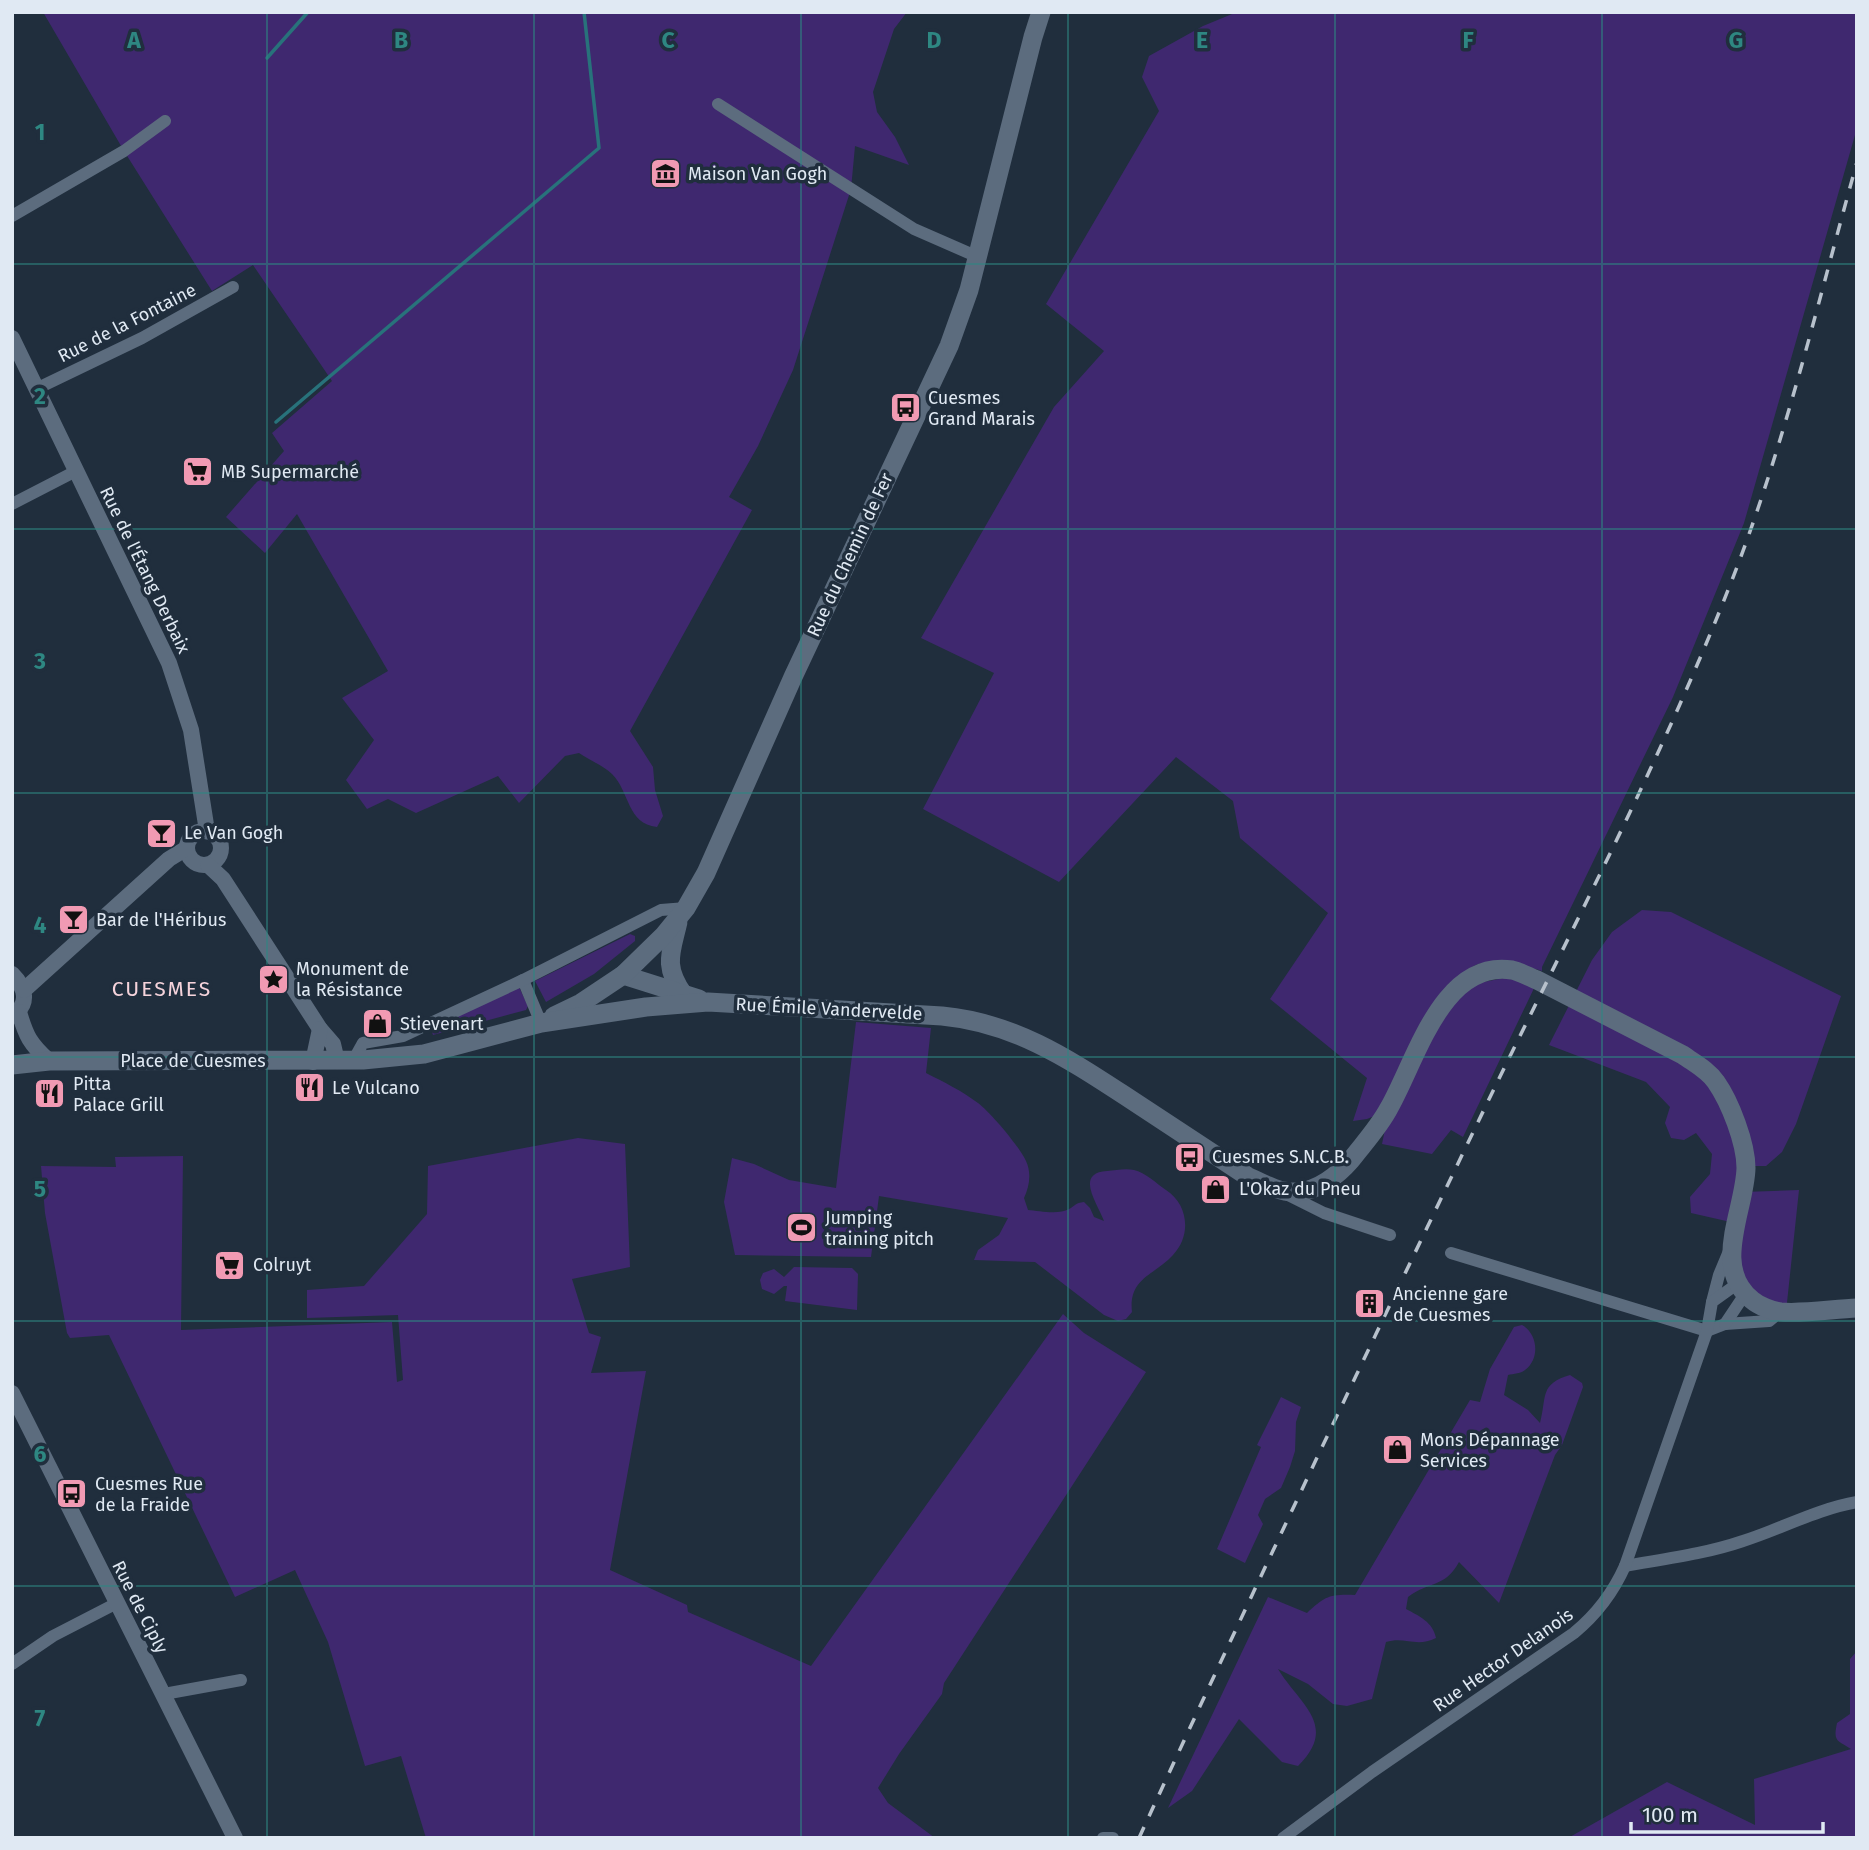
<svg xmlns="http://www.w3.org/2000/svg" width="1869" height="1850" font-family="'Fira Sans',sans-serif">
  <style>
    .green { fill: #3f286f }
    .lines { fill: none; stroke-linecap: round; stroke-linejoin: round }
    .stream { stroke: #28727b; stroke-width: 3.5 }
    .minor { stroke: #5c6c7e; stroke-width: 12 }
    .tertiary { stroke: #5c6c7e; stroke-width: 16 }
    .secondary { stroke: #5c6c7e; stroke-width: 19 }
    .rail { stroke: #b7c1cc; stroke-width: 3.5; stroke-dasharray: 12 12; stroke-linecap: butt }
    .grid { fill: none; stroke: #2e8782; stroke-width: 2; stroke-opacity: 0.55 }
    .labels { text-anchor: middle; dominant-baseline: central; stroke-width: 7; stroke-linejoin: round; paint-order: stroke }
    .poi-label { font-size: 18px; fill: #e0e9f3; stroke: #202e3d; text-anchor: start }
    .street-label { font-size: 18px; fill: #e0e9f3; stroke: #202e3d }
    .quarter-label { font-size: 21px; letter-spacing: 2px; fill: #f5d3db; stroke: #202e3d }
    .grid-label { font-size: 23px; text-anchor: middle; font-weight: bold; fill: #2e8782; stroke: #202e3d; stroke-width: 7; stroke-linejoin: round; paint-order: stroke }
  </style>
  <rect width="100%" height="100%" fill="#202e3d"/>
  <g class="green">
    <path d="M43,12H907L894,29L873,92L877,112L895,137L909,165L855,146L851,189L793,370L758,446L729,497L752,510L630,731L653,767L655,790L663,816L657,827C627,824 630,792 612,774C604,766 589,760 579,753L565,756L519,803L498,776L416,813L388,799L367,809L346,780L374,740L342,698L388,671L297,514L265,553L226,517L284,451L272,433L332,381L253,265L212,291L124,151Z"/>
    <path d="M1237,12H1857V128L1744,523L1673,697L1542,967V971C1525,966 1485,956 1471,968C1465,973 1461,981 1458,987L1504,978L1536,984L1463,1137L1451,1130L1432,1154L1382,1144L1389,1110L1367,1119L1353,1121L1367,1078L1270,999L1328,913L1240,838L1233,801L1176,757L1059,882L923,809L994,673L921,638L1054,407L1104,351L1046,304L1159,111L1142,77L1149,56L1203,26Z"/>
    <path d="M1642,910L1671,912L1841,996L1796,1124L1782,1152L1766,1166H1746L1743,1192L1799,1190L1786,1312L1745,1294L1735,1223L1691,1213L1690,1197L1710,1174L1712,1154L1696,1133L1684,1140L1671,1138L1665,1123L1670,1107L1646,1082L1549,1045L1592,960L1612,932Z"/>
    <path d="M630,934L635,936V941L594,974L546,1002L535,981Z"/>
    <path d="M519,987L528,1006L526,1010L433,1035L431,1029Z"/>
    <path d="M856,1022L931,1028L926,1073C944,1082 962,1091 978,1103C991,1113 1019,1146 1026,1161C1032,1174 1029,1187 1024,1198L1028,1210C1039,1211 1059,1215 1069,1209C1075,1206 1075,1203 1084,1202L1090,1208L1094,1217L1104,1221C1098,1204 1074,1173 1107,1171C1116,1170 1126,1168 1134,1170C1145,1172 1157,1184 1166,1190C1188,1204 1192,1235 1173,1255C1155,1275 1128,1278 1132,1312L1126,1319L1118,1321L1104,1315L1035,1262L974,1260L978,1250L999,1235L1008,1218L879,1196L871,1257L735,1255L724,1202L732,1158L754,1164L789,1180L836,1188Z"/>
    <path d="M578,1138L625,1144L630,1267L572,1279L589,1333L601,1337L591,1373L646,1371L610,1570L687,1605L688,1612L811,1666L1063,1314L1084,1333L1146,1372L944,1683L942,1694L899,1754L878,1788L888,1803L935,1838H426L401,1756L365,1766L328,1642L295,1570L235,1597L109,1335L70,1338L67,1333L45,1213L41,1166L116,1167L115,1157L183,1156L181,1330L392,1322L397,1382L403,1380L398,1315L307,1318V1290L364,1286L427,1214L428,1166Z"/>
    <path d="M794,1267L852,1268L858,1274L857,1310L785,1301L787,1286H784L774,1294L762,1289L760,1280L763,1273L774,1269L784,1277Z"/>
    <path d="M1522,1325C1537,1333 1541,1358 1525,1370C1522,1373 1513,1374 1508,1375L1504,1395L1528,1410L1540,1423C1547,1397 1539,1384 1570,1375L1582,1383L1583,1387L1562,1445L1555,1455L1499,1603L1459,1562C1445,1588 1429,1581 1408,1597L1406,1609C1419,1616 1433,1622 1436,1638C1416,1648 1405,1636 1386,1642L1372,1699L1347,1706L1333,1704L1308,1684L1278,1669C1300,1705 1339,1725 1298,1766L1282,1762L1239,1719L1192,1791L1168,1808L1268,1597L1307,1613C1325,1596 1330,1594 1355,1595L1470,1400L1480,1402L1490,1369L1514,1327Z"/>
    <path d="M1281,1397L1301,1407L1296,1422L1295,1451L1290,1467L1281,1488L1265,1499L1258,1515L1263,1524L1245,1563L1217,1549L1261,1447L1257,1445Z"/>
    <path d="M1857,1651V1838H1568L1667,1782L1755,1825L1754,1779L1851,1749C1837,1740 1833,1742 1837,1723L1850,1714V1659Z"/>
  </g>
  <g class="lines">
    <g class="stream">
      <path d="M267,58L308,12"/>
      <path d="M276,422L599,148L584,12"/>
    </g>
    <g class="minor">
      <path d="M718,104L914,229L978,257"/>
      <path d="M12,216L124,151L165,121"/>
      <path d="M36,389L142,338L233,287"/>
      <path d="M12,504L76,471"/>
      <path d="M523,980L541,1023"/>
      <path d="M353,1061L363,1043L403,1036L523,980L661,910L686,908"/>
      <path d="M1286,1194L1324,1213L1390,1235"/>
      <path d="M1451,1253L1707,1331L1725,1324L1769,1321L1780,1312"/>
      <path d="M1712,1302L1719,1275L1729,1251"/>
      <path d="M1725,1324L1745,1294"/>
      <path d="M1625,1566C1664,1559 1705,1554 1743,1541C1781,1529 1817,1509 1857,1502"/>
      <path d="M12,1664L53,1636L117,1603"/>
      <path d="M164,1694L241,1680"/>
      <path d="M1103,1838H1113"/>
      <path d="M1283,1838L1372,1772L1574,1633C1597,1614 1613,1593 1625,1566L1707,1331L1712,1302L1737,1284"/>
    </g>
    <g class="tertiary">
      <path d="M12,338L169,663L191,730L207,831"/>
      <circle cx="204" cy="848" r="17"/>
      <path d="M208,865L223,879L320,1029L333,1044L337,1061"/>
      <path d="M12,974C26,988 30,1004 12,1016"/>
      <path d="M24,990L169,859L187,848"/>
      <path d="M19,1012C26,1036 30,1044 49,1061"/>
      <path d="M313,1062L320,1029"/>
      <path d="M12,1393L235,1838"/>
    </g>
    <g class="secondary">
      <path d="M678,922C671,953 663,965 683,994"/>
      <path d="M623,975L699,999"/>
      <path d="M554,1016L581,1003L623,975L664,935L686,908L706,873L793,677L949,346L969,290L1033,37L1041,12"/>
      <path d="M12,1065L49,1061L363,1060L424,1054L541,1023L646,1007L708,1002L942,1016C1016,1023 1070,1060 1130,1099C1169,1125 1208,1150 1247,1176C1262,1183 1279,1193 1297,1192C1318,1191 1338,1175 1351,1160C1364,1143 1379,1127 1389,1108C1416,1061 1442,959 1512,970C1521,972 1529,977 1537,980L1683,1055C1694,1063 1708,1070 1716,1082C1730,1102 1746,1143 1746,1168C1745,1210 1711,1267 1752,1300C1759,1306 1772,1311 1781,1312C1804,1314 1833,1309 1857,1308"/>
    </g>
    <path class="rail" d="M1139,1838C1254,1588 1373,1339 1493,1091C1577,918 1668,747 1737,567C1787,435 1819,298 1857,162"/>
  </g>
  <path class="grid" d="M267,12V1838M534,12V1838M801,12V1838M1068,12V1838M1335,12V1838M1602,12V1838M12,264H1857M12,529H1857M12,793H1857M12,1057H1857M12,1321H1857M12,1586H1857"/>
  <defs>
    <symbol id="museum-square" viewBox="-11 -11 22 22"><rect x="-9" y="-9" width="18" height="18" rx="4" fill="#f19ab3" stroke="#202e3d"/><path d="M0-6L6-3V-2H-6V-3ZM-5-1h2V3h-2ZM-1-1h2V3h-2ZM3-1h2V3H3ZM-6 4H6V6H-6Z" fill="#111"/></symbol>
    <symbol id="bus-square" viewBox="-11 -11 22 22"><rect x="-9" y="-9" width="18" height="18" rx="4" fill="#f19ab3" stroke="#202e3d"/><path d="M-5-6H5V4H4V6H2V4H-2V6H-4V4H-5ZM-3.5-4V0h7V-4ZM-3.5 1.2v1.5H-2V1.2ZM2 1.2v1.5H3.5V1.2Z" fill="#111"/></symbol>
    <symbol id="supermarket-square" viewBox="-11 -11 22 22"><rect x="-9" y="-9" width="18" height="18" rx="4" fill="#f19ab3" stroke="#202e3d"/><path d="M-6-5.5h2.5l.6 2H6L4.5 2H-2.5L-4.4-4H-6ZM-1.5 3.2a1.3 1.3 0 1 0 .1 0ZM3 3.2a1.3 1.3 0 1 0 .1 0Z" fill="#111"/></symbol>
    <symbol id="bar-square" viewBox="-11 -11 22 22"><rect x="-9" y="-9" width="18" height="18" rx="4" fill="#f19ab3" stroke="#202e3d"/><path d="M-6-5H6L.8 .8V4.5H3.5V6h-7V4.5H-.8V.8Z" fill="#111"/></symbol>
    <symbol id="sight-square" viewBox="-11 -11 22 22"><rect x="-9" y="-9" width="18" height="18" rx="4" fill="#f19ab3" stroke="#202e3d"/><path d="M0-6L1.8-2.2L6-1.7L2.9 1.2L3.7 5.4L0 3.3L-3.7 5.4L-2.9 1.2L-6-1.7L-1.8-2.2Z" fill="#111"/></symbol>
    <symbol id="shop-square" viewBox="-11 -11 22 22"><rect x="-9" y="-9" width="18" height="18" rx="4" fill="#f19ab3" stroke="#202e3d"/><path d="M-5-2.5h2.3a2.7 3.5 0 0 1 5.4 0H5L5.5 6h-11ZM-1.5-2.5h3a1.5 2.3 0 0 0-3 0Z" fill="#111"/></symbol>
    <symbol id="restaurant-square" viewBox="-11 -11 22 22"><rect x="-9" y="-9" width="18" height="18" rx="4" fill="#f19ab3" stroke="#202e3d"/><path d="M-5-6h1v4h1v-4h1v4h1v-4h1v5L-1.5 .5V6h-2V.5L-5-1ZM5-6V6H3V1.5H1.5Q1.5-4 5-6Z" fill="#111"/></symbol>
    <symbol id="stadium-square" viewBox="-11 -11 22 22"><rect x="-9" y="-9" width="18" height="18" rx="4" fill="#f19ab3" stroke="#202e3d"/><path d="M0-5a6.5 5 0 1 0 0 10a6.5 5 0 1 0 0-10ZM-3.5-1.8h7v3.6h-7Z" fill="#111"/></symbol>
    <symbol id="building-square" viewBox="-11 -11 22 22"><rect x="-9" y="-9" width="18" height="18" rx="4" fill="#f19ab3" stroke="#202e3d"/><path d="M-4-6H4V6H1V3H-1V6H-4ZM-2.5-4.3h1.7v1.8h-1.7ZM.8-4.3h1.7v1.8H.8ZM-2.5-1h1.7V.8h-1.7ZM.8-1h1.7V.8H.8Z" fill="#111"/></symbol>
  </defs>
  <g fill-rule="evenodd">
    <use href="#museum-square" x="648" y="156" width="35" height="35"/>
    <use href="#bus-square" x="888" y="390" width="35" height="35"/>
    <use href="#supermarket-square" x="180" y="454" width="35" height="35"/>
    <use href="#bar-square" x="144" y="816" width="35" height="35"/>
    <use href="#bar-square" x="56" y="902" width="35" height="35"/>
    <use href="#sight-square" x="256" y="962" width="35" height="35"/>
    <use href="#shop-square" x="360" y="1006" width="35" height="35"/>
    <use href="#restaurant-square" x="292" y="1070" width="35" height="35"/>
    <use href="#restaurant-square" x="32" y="1076" width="35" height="35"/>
    <use href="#bus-square" x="1172" y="1140" width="35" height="35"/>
    <use href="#shop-square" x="1198" y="1172" width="35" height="35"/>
    <use href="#stadium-square" x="784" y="1210" width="35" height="35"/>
    <use href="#supermarket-square" x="212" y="1248" width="35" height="35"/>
    <use href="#building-square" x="1352" y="1286" width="35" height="35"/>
    <use href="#shop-square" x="1380" y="1432" width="35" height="35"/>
    <use href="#bus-square" x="54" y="1476" width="35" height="35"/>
  </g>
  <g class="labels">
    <g class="poi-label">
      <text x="688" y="174">Maison Van Gogh</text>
      <text x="928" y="398">Cuesmes<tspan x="928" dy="21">Grand Marais</tspan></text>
      <text x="221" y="472">MB Supermarché</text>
      <text x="184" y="833">Le Van Gogh</text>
      <text x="96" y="920">Bar de l'Héribus</text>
      <text x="296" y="969">Monument de<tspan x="296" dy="21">la Résistance</tspan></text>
      <text x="400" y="1024">Stievenart</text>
      <text x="73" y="1084">Pitta<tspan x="73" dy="21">Palace Grill</tspan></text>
      <text x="332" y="1088">Le Vulcano</text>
      <text x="1212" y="1157">Cuesmes S.N.C.B.</text>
      <text x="1239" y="1189">L'Okaz du Pneu</text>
      <text x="825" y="1218">Jumping<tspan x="825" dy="21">training pitch</tspan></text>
      <text x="253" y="1265">Colruyt</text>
      <text x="1393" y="1294">Ancienne gare<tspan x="1393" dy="21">de Cuesmes</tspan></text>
      <text x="1420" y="1440">Mons Dépannage<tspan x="1420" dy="21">Services</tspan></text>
      <text x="95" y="1484">Cuesmes Rue<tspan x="95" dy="21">de la Fraide</tspan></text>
    </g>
    <g class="street-label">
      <text transform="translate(127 323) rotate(-27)">Rue de la Fontaine</text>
      <text transform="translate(850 555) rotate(-65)">Rue du Chemin de Fer</text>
      <text transform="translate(145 570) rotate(64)">Rue de l'Étang Derbaix</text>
      <text transform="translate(829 1009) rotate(3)">Rue Émile Vandervelde</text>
      <text x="193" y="1061">Place de Cuesmes</text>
      <text transform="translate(140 1607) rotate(63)">Rue de Ciply</text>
      <text transform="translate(1503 1660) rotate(-35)">Rue Hector Delanois</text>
    </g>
    <g class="quarter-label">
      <text x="162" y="989">CUESMES</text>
    </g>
  </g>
  <g class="grid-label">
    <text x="134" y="48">A</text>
    <text x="401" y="48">B</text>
    <text x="668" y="48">C</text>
    <text x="934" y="48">D</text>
    <text x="1202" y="48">E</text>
    <text x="1468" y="48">F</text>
    <text x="1736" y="48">G</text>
    <text x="40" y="140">1</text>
    <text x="40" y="404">2</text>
    <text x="40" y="669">3</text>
    <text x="40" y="933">4</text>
    <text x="40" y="1197">5</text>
    <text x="40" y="1462">6</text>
    <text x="40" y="1726">7</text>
  </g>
  <rect width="1869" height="1850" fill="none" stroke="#e0e9f3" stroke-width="28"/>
  <path d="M1631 1822v10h192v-10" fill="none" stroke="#e0e9f3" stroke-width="3.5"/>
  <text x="1642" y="1822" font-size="21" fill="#e0e9f3" stroke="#202e3d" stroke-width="5" paint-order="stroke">100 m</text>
</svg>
